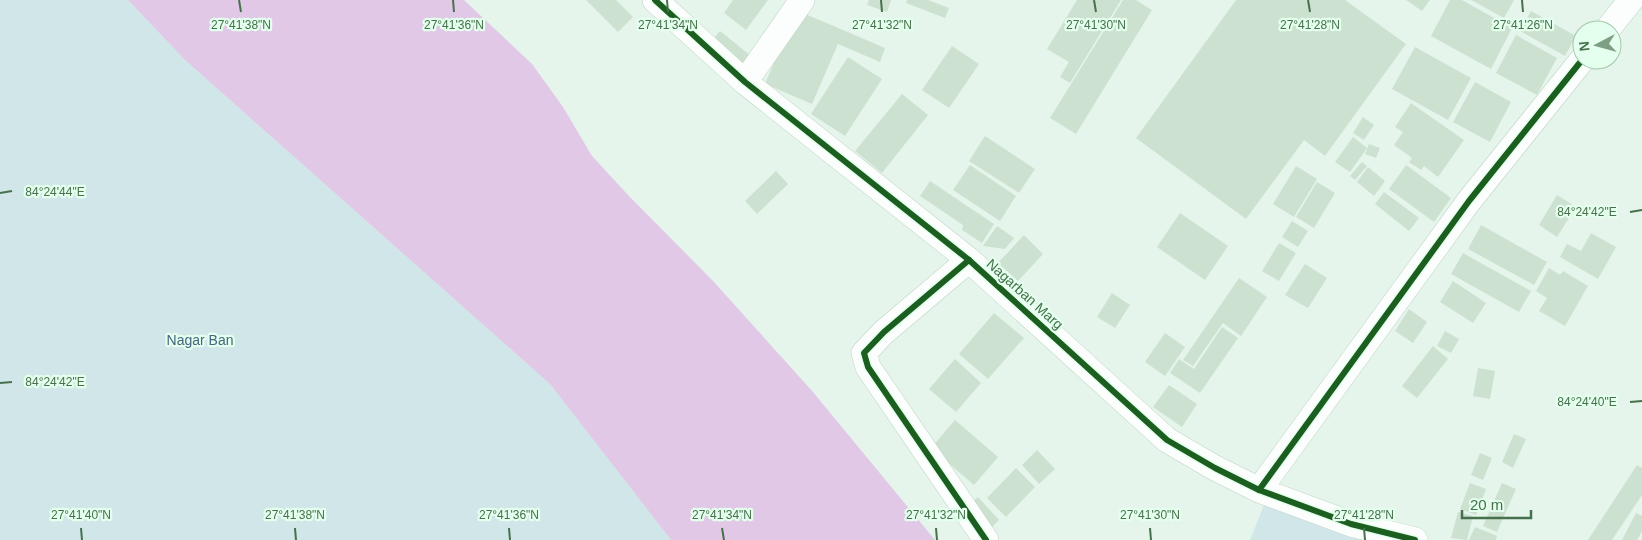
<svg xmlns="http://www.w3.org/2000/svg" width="1642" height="540" font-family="Arial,sans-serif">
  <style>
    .green { fill: #d0e6e9 }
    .water { fill: #e1c8e6 }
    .building { fill: #cde1d1 }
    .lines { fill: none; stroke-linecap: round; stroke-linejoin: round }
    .minor-casing { stroke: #c0d3c5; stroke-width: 26 }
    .minor { stroke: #fbfefc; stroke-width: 25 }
    .cycleway-casing { stroke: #e4ffed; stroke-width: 9 }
    .cycleway { stroke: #1b5e20; stroke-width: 6 }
    .ticks { fill: none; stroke: #47714c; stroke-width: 2 }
    .labels { text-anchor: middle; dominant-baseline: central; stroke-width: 4.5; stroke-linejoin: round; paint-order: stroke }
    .street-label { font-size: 14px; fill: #47714c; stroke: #e4ffed }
    .park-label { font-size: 14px; fill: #456682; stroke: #e4ffed }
    .ticks-label { font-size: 12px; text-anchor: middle; fill: #47714c; stroke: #e4ffed; stroke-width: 4.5; stroke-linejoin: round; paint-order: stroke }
  </style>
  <rect width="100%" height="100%" fill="#e5f5eb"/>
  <g class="green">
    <path d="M0,0H128L185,60L550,384L671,540H0Z"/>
    <path d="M1264,505L1373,540H1250Z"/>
  </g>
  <path class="water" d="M128,0H464L532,64L563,107L592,156L628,195L713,281L813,392L935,540H671L550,384L185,60Z"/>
  <g class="building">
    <path d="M586,0H616L633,17L618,32Z"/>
    <path d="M733,0H768L746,30L724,13Z"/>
    <path d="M869,0H891L887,12L867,5Z"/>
    <path d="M907,0H928L949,8L945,18L906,3Z"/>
    <path d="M1077,0H1121L1070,83L1060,77L1069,62L1047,49Z"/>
    <path d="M1123,0H1136L1152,10L1076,134L1050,118Z"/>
    <path d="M1236,0H1345L1406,44L1325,156L1304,140L1246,219L1136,138Z"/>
    <path d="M1406,0H1430L1422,11Z"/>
    <path d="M1450,0H1462L1512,28L1491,69L1431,36Z"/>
    <path d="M1471,0H1514L1504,18Z"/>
    <path d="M796,10L885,48L880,62L838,44L812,104L765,84Z"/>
    <path d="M1531,11L1576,36L1565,56L1520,31Z"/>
    <path d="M720,31L751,56L742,66L711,42Z"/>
    <path d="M1516,35L1557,58L1537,95L1496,73Z"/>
    <path d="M952,46L979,64L949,108L922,90Z"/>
    <path d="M1415,47L1471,78L1448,120L1392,89Z"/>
    <path d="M848,57L882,79L845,136L811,114Z"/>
    <path d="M1475,82L1511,102L1490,142L1453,122Z"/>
    <path d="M902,94L928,115L882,173L855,151Z"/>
    <path d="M1411,103L1464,140L1438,177L1424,166L1421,170L1409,162L1412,158L1394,145L1403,132L1395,127Z"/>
    <path d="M1363,117L1374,125L1364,140L1353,133Z"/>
    <path d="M985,136L1035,169L1019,193L969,161Z"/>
    <path d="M1353,137L1367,148L1350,172L1335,162Z"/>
    <path d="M1369,144L1380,148L1376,158L1365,154Z"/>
    <path d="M1362,162L1367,166L1355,180L1350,176Z"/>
    <path d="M970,165L1016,196L1000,221L953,190Z"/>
    <path d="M1406,165L1451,198L1434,222L1389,189Z"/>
    <path d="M1296,166L1317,179L1294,217L1273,204Z"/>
    <path d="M1368,167L1385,181L1374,196L1357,182Z"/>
    <path d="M776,171L788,184L757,214L745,201Z"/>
    <path d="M930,181L994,224L982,243L962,230L963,225L920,196Z"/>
    <path d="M1317,182L1335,193L1314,228L1296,217Z"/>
    <path d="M1384,192L1419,218L1409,231L1375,204Z"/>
    <path d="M1557,195L1576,207L1557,237L1539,225Z"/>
    <path d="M1180,213L1228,246L1205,280L1157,247Z"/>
    <path d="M1292,221L1308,231L1298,247L1282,237Z"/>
    <path d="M1481,225L1547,262L1534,285L1468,249Z"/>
    <path d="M997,226L1014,238L1005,249L983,246Z"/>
    <path d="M1591,233L1616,247L1598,279L1560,257L1567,244L1581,251Z"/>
    <path d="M1024,235L1043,254L1018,281L998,263Z"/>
    <path d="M1279,243L1296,253L1279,281L1262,271Z"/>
    <path d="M1463,253L1531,291L1519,312L1451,274Z"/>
    <path d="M1305,264L1327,278L1308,308L1285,295Z"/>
    <path d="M1549,268L1560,275L1563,271L1588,286L1565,326L1539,311L1547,298L1536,291Z"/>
    <path d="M1239,278L1267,297L1241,336L1223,323L1193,366L1183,360Z"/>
    <path d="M1453,281L1486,303L1473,323L1440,302Z"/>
    <path d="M1112,293L1130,305L1115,328L1097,317Z"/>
    <path d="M1409,309L1427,322L1413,343L1395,331Z"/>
    <path d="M994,313L1024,338L988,379L959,354Z"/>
    <path d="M1222,327L1238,338L1200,393L1170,373L1179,359L1194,369Z"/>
    <path d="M1445,331L1459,339L1451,353L1437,346Z"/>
    <path d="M1165,333L1185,347L1165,376L1145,362Z"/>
    <path d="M1433,346L1448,359L1417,398L1402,386Z"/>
    <path d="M955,359L981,383L956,412L929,389Z"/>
    <path d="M1478,368L1495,371L1490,399L1473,396Z"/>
    <path d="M1169,385L1197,404L1182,427L1153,407Z"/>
    <path d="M955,420L998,457L974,485L931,448Z"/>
    <path d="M1514,434L1526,439L1513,468L1502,462Z"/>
    <path d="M1037,450L1055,469L1039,484L1022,465Z"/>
    <path d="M1480,453L1492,458L1483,480L1471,475Z"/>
    <path d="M1637,465L1642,468V495L1612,540H1588Z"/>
    <path d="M1016,468L1035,487L1006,517L987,498Z"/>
    <path d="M1470,483L1486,489L1476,515L1460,509Z"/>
    <path d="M1502,483L1516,489L1497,532L1483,526Z"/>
    <path d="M978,497L999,520L988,531L966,508Z"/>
    <path d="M1458,512L1473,516L1467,540L1451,538Z"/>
    <path d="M1636,513L1642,516V531L1637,540H1622Z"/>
    <path d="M1475,527L1497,536L1496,540H1469Z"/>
  </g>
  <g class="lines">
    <defs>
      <g id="minor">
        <path d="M655,0L745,82L969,260L1167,440L1215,468L1259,490L1351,524L1415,540"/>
        <path d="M1607,30L1631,0"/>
        <path d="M745,82L802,0"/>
        <path d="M969,260L884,332L864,353L868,367L986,540"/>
        <path d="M1259,490L1469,201L1582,60"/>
      </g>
    </defs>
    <use href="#minor" class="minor-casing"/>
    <use href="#minor" class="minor"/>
    <defs>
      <g id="cycleway">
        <path d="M655,0L745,82L969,260L1167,440L1215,468L1259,490L1351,524L1415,540"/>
        <path d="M969,260L884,332L864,353L868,367L986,540"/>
        <path d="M1259,490L1469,201L1582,60"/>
      </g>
    </defs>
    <use href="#cycleway" class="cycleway-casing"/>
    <use href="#cycleway" class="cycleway"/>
  </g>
  <path class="ticks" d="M239,0L241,12M453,0L454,12M667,0L668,12M881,0L882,12M1094,0L1096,12M1308,0L1310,12M1522,0L1523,12M0,193L12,191M1630,212L1642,210M0,383L12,382M1630,402L1642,401M81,528L82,540M295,528L296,540M509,528L510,540M722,528L724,540M936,528L937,540M1150,528L1151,540M1364,528L1365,540"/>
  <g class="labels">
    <g class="street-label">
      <text transform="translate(1025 294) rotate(42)">Nagarban Marg</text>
    </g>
    <g class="park-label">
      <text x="200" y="340">Nagar Ban</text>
    </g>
  </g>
  <g class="ticks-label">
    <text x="241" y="29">27°41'38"N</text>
    <text x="454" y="29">27°41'36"N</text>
    <text x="668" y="29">27°41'34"N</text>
    <text x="882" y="29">27°41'32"N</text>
    <text x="1096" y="29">27°41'30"N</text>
    <text x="1310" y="29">27°41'28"N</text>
    <text x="1523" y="29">27°41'26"N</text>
    <text x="55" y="196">84°24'44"E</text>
    <text x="1587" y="216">84°24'42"E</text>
    <text x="55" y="386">84°24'42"E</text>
    <text x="1587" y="406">84°24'40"E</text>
    <text x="81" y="519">27°41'40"N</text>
    <text x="295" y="519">27°41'38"N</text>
    <text x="509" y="519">27°41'36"N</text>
    <text x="722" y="519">27°41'34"N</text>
    <text x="936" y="519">27°41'32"N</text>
    <text x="1150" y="519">27°41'30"N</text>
    <text x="1364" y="519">27°41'28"N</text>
  </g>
  <g transform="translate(1597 45) rotate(264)"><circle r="24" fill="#e4ffed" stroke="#a5c6ad"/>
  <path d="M0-4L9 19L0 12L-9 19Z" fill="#7e9f84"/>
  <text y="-8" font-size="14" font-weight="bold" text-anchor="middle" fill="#47714c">N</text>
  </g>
  <path d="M1462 510v8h69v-8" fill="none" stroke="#47714c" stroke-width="2.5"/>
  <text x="1470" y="510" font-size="15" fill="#47714c" stroke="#e4ffed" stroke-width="4" paint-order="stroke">20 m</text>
</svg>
